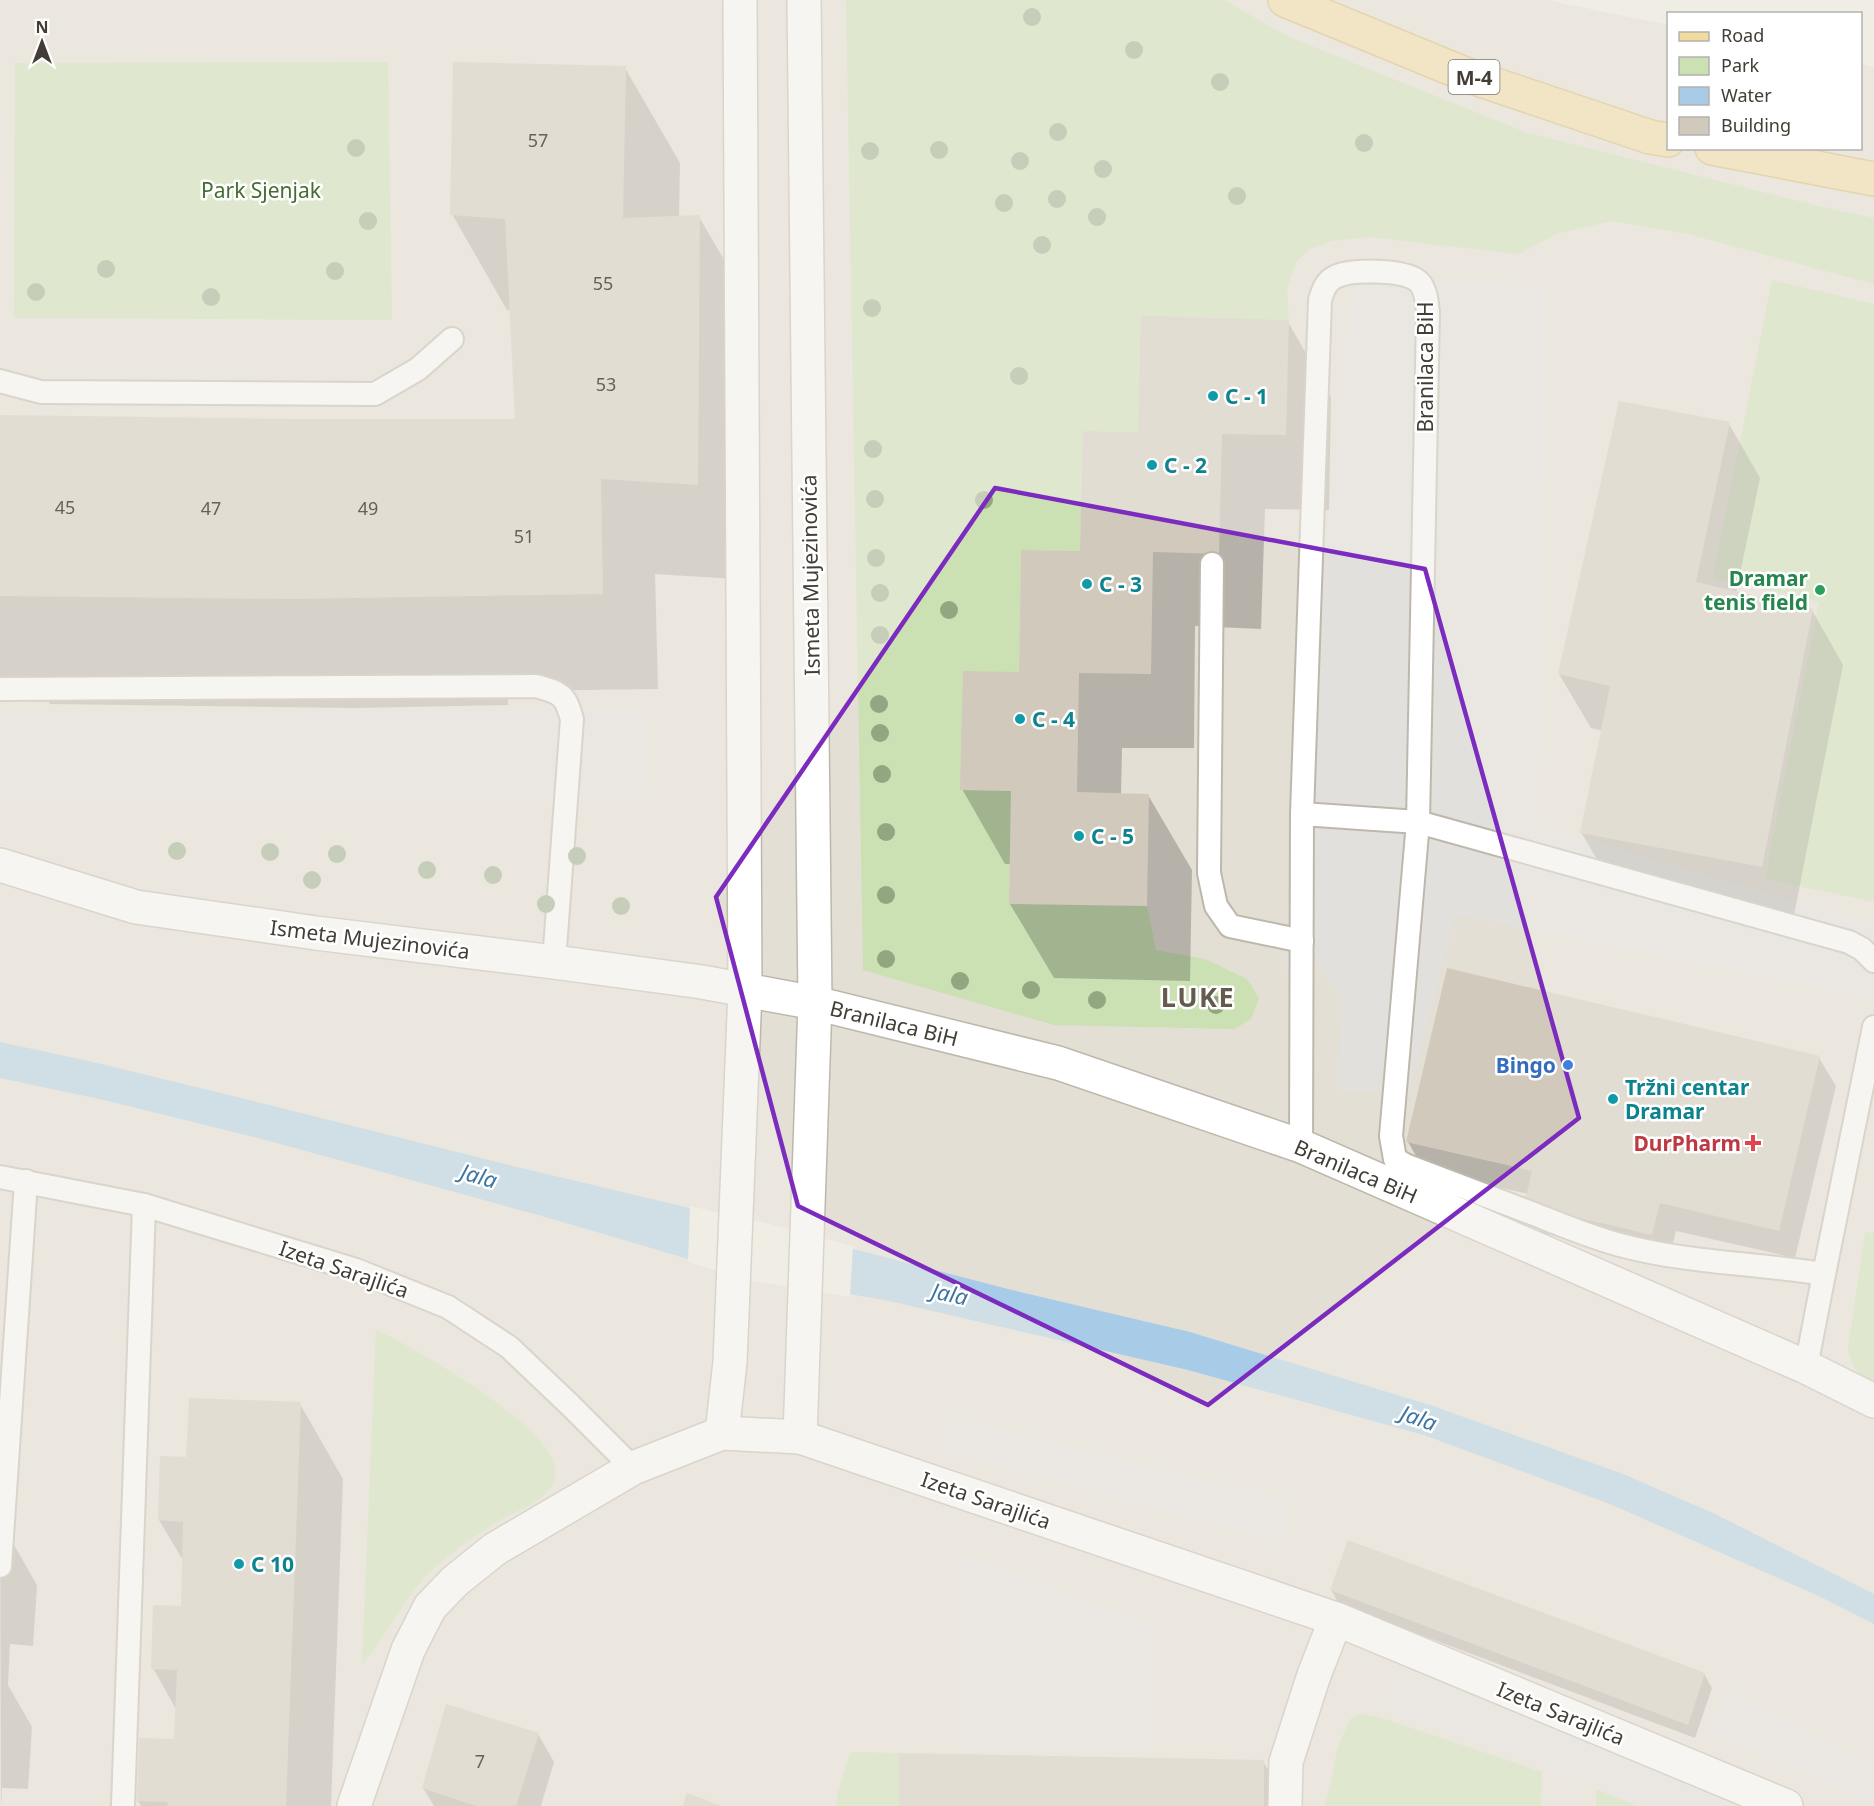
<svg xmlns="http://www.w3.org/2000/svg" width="1874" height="1806" font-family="'Noto Sans',sans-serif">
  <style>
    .residential { fill: #e4dfd4 }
    .green { fill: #cbe0b3 }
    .parking { fill: #e2e0dd }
    .water { fill: #a8cce7 }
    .pier { fill: #f0ede5 }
    .shadow { fill: #0003 }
    .building { fill: #d1c9bc }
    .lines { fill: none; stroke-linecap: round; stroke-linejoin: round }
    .lane-casing { stroke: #beb8ac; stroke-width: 26 }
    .street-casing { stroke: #beb8ac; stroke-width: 36 }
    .primary-casing { stroke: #d5b86f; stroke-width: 36 }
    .lane { stroke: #fff; stroke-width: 22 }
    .street { stroke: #fff; stroke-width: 33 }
    .primary { stroke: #f2db9d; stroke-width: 33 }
    .tree { fill: #92a781 }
    .marked { fill: none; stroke: #7b2cbf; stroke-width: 4.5; stroke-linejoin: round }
    .culture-dot { fill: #0f9aa8; stroke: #fff; stroke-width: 2 }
    .leisure-dot { fill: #2e9e5b; stroke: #fff; stroke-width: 2 }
    .shop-dot { fill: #3f7fe0; stroke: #fff; stroke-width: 2 }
    .health-dot { fill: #e0444e; stroke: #fff; stroke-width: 2 }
    .labels { text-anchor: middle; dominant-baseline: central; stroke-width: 5; stroke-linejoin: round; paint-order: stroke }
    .number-label { font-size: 18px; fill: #666158 }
    .shield { fill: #fff; stroke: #7b7872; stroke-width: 1.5 }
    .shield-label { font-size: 20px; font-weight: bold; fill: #423e36 }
    .park-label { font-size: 21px; fill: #466d30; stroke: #fff }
    .street-label { font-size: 21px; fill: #423e36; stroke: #fff }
    .culture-label { font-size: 21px; font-weight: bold; fill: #0d838f; stroke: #fff; text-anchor: start }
    .leisure-label { font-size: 21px; font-weight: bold; fill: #27864d; stroke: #fff; text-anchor: end }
    .shop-label { font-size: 21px; font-weight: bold; fill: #366cbe; stroke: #fff; text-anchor: end }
    .health-label { font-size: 21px; font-weight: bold; fill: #be3a42; stroke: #fff; text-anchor: end }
    .water-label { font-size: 22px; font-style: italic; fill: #3c75a1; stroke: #fff }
    .district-label { font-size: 27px; font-weight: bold; letter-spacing: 1.5px; fill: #645b4e; stroke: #fff }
  </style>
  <rect width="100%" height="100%" fill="#f0ede5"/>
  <path class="residential" d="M0,0H1547L1668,25V148H1860L1861,64L1874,67V1806H0Z"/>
  <g class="green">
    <path d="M846,0H1224L1289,37L1528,133L1822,207L1874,218V284L1688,234L1612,221L1557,234L1518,254L1369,237L1332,241L1310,249L1297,261L1287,288L1289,320L1138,432L1084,431L1080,551L1021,550L1019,672L961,790L1011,791L1009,904L1147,906L1156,950L1205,959L1247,979L1259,998L1251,1019L1234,1029L1054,1025L863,970Z"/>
    <path d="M388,62L392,320L14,318L15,63Z"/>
    <path d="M1772,280L1874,304V902L1765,879L1819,602L1713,578Z"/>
    <path d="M1865,1232L1874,1233V1386C1858,1378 1851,1365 1848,1348Z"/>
    <path d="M376,1329C408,1346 586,1440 551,1487C539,1505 512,1512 494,1524C473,1537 451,1553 432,1570C404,1597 388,1635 362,1664Z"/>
    <path d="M1361,1714L1376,1716L1542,1772L1541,1806H1325L1338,1747L1350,1719Z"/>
    <path d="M850,1752L899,1753V1806H836L838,1792Z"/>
    <path d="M1596,1789L1637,1806H1596Z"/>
  </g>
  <g class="parking">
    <path d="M1355,275L1549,287L1538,825L1874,925V1000L1455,914L1409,1094L1336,1090L1343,1001L1302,942L1285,979L1324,558Z"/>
    <path d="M644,709L645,797L1,801L0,713Z"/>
    <path d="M949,1416L1289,1500L1282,1543L943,1451Z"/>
    <path d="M961,1554L1155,1626L1153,1751L958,1747Z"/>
    <path d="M1399,1670L1605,1747L1750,1806H1641L1511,1754L1386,1711Z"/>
    <path d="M1729,1689L1874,1766V1806L1797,1769L1708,1733Z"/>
  </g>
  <path class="water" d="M0,1042L93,1062L241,1098L517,1167L761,1225L1008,1289L1190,1332L1430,1405L1623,1474L1715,1514L1874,1594V1624L1819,1596L1610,1504L1424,1435L1188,1370L885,1300L753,1278L542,1216L266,1140L104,1100L0,1078Z"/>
  <path class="pier" d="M690,1206L762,1222L853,1246L850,1297L752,1281L688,1262Z"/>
  <g class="shadow">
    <path d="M625,68L680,163L679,218L699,217L755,312L752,580L655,574L658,689L508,691V705L354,708L50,704L42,690H0V417L516,421L511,310H507L452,214Z"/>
    <path d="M1288,322L1331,397L1329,510L1265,509L1261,629L1195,626L1194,748H1122L1121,795H1148L1192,870L1190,981L1054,978L1010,904L1011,864H1005L962,789L1140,434Z"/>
    <path d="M1729,424L1760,478L1736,593L1812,610L1843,665L1793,920L1613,887L1581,832L1603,731L1591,728L1559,674Z"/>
    <path d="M1819,1058L1836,1086L1795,1258L1676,1231L1668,1262L1542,1233L1526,1204L1528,1194L1424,1170L1408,1142Z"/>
    <path d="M300,1404L343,1479L331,1806H141L138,1801L176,1741L177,1711L153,1668L182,1608L184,1562L159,1520L188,1458Z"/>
    <path d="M0,1488L16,1515L14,1545L37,1585L33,1646L10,1644L8,1685L32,1727L28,1789L2,1788L1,1806Z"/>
    <path d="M1331,1590L1704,1674L1712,1688L1695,1738L1339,1604Z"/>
    <path d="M538,1734L554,1762L541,1806H434L423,1788Z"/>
    <path d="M1263,1761L1289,1806H900Z"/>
  </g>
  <g class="building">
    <path d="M453,62L626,66L623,218L700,215L698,485L601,479L603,594L291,599L0,596V415L292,419H515L505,219L450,215Z"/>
    <path d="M1141,316L1289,320L1286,435L1222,434L1219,554L1153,552L1151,674L1079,673L1077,792L1149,794L1147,906L1009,904L1011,791L960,790L963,671L1019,672L1021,550L1080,551L1083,431L1138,432Z"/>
    <path d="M1619,401L1730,422L1696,582L1813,609L1762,867L1580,833L1610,686L1558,674Z"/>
    <path d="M1447,968L1820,1056L1779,1231L1660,1203L1652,1235L1524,1205L1532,1171L1406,1142Z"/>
    <path d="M189,1398L301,1402L286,1806H167L168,1802L137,1801L139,1738L174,1739L177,1670L151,1669L153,1605L181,1606L183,1522L158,1520L160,1456L186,1457Z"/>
    <path d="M1348,1540L1705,1673L1688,1725L1330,1590Z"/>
    <path d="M446,1704L539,1733L516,1806H476L422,1788Z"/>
    <path d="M899,1753L1264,1760V1806H899Z"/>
    <path d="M687,1793L722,1806H683Z"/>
  </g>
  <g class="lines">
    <defs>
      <g id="lane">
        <path d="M0,381L41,392L375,394L418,369L452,339"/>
        <path d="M1212,564L1209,873L1216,906L1230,926L1302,941"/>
        <path d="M0,689L536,686C561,693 565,694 572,719L554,962"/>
        <path d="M1874,961L1862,949L1849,942L1418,822L1391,1136L1395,1159L1405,1165C1448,1181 1491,1198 1534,1214C1562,1225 1590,1237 1620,1245C1687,1263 1756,1263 1824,1274L1874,1027"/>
        <path d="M1301,1146L1302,814L1320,300C1323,291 1325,282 1335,277C1351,269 1399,270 1415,279C1426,285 1427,302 1428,313L1418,822L1302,814"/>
        <path d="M0,1177L144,1205L356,1270L448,1307L509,1347L570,1405L633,1468"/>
        <path d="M1806,1367L1824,1274"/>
        <path d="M0,1566L26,1181"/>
        <path d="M123,1806L144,1205"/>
      </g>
      <g id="street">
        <path d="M0,865L136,907L316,933L554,962L702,982L815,1003L1058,1063L1301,1146L1806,1367L1874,1401"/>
        <path d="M722,1433L730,1362L745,991L740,0"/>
        <path d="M800,1437L815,1003L804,0"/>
        <path d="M354,1806L408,1650L430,1607L455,1581L495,1549L633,1468L722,1433L800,1437L1336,1619L1786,1806"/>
        <path d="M1285,1806L1286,1762L1314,1675L1336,1619"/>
      </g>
      <g id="primary">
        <path d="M1285,0L1472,77L1650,137L1668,140"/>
        <path d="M1712,148L1874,179"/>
      </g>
    </defs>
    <use href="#lane" class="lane-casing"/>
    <use href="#street" class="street-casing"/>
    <use href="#primary" class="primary-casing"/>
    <use href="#lane" class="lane"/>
    <use href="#street" class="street"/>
    <use href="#primary" class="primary"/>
  </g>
  <g class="tree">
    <circle cx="1032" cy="17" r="9"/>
    <circle cx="1134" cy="50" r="9"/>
    <circle cx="1220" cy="82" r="9"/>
    <circle cx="1058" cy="132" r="9"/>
    <circle cx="1364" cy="143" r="9"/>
    <circle cx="356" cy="148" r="9"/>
    <circle cx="939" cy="150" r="9"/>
    <circle cx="870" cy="151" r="9"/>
    <circle cx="1020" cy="161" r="9"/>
    <circle cx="1103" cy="169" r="9"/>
    <circle cx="1237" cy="196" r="9"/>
    <circle cx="1057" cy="199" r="9"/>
    <circle cx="1004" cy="203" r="9"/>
    <circle cx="1097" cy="217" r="9"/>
    <circle cx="368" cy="221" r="9"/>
    <circle cx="1042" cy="245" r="9"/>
    <circle cx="106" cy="269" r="9"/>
    <circle cx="335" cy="271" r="9"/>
    <circle cx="36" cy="292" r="9"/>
    <circle cx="211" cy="297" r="9"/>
    <circle cx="872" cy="308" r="9"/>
    <circle cx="1019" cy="376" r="9"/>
    <circle cx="873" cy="449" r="9"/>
    <circle cx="875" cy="499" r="9"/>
    <circle cx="984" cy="500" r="9"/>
    <circle cx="876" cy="558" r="9"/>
    <circle cx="880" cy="593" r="9"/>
    <circle cx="949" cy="610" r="9"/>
    <circle cx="880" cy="635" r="9"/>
    <circle cx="879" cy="704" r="9"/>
    <circle cx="880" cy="733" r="9"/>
    <circle cx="882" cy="774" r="9"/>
    <circle cx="886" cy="832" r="9"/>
    <circle cx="177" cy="851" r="9"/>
    <circle cx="270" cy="852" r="9"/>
    <circle cx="337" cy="854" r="9"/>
    <circle cx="577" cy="856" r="9"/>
    <circle cx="427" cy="870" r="9"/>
    <circle cx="493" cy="875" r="9"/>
    <circle cx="312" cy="880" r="9"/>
    <circle cx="886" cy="895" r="9"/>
    <circle cx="546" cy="904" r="9"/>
    <circle cx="621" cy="906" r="9"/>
    <circle cx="886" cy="959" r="9"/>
    <circle cx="960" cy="981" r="9"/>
    <circle cx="1031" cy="990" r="9"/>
    <circle cx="1097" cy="1000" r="9"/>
    <circle cx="1216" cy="1005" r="9"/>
  </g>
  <path d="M0 0H1874V1806H0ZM995,488L1425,569L1579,1118L1208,1405L798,1206L716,897Z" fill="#f0ede5" fill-opacity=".55" fill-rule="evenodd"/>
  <path class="marked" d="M995,488L1425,569L1579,1118L1208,1405L798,1206L716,897Z"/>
  <g class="culture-dot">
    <circle cx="1213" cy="396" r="6"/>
    <circle cx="1152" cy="465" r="6"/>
    <circle cx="1087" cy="584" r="6"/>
    <circle cx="1020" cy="719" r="6"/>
    <circle cx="1079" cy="836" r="6"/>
    <circle cx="1613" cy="1099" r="6"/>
    <circle cx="239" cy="1564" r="6"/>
  </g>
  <circle class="leisure-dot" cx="1820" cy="590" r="6"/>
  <circle class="shop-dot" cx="1568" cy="1065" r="6"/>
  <path class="health-dot" d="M1750 1134h6v6h6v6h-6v6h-6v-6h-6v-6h6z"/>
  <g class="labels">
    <g class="number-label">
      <text x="538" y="140">57</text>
      <text x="603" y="283">55</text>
      <text x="606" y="384">53</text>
      <text x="65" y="507">45</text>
      <text x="211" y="508">47</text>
      <text x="368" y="508">49</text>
      <text x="524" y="536">51</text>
      <text x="480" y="1761">7</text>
    </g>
    <rect class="shield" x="1448.5" y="60" width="51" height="34" rx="4.5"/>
    <g class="shield-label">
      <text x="1474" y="77">M-4</text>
    </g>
    <g class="park-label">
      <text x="261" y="190">Park Sjenjak</text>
    </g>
    <g class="street-label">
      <text transform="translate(1425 367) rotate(-90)">Branilaca BiH</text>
      <text transform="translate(810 575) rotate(-91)">Ismeta Mujezinovića</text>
      <text transform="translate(370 939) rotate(7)">Ismeta Mujezinovića</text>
      <text transform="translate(894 1023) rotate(14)">Branilaca BiH</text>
      <text transform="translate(1356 1171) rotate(23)">Branilaca BiH</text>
      <text transform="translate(344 1269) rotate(19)">Izeta Sarajlića</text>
      <text transform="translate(986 1500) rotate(19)">Izeta Sarajlića</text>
      <text transform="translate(1561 1713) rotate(22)">Izeta Sarajlića</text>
    </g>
    <g class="culture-label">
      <text x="1225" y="396">C - 1</text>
      <text x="1164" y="465">C - 2</text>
      <text x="1099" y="584">C - 3</text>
      <text x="1032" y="719">C - 4</text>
      <text x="1091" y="836">C - 5</text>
      <text x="1625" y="1087">Tržni centar<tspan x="1625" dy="24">Dramar</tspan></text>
      <text x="251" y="1564">C 10</text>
    </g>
    <g class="leisure-label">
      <text x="1808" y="578">Dramar<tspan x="1808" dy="24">tenis field</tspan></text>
    </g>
    <g class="shop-label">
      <text x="1556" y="1065">Bingo</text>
    </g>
    <g class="health-label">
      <text x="1741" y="1143">DurPharm</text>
    </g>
    <g class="water-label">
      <text transform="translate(479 1175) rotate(16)">Jala</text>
      <text transform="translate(950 1293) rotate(12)">Jala</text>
      <text transform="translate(1419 1417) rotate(19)">Jala</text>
    </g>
    <g class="district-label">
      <text x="1198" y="996">LUKE</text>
    </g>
  </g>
  <rect x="1667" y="12" width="195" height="138" fill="#ffffff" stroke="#b3b2af" stroke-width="1.5"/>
  <rect x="1679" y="32" width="30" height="9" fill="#f2db9d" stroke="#b3b2af" stroke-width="1.5"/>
  <text x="1721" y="42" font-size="18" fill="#423e36">Road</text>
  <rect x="1679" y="57" width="30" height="18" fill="#cbe0b3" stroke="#b3b2af" stroke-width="1.5"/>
  <text x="1721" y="72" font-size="18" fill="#423e36">Park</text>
  <rect x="1679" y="87" width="30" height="18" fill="#a8cce7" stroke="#b3b2af" stroke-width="1.5"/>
  <text x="1721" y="102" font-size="18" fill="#423e36">Water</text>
  <rect x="1679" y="117" width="30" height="18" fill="#d1c9bc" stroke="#b3b2af" stroke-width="1.5"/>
  <text x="1721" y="132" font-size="18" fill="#423e36">Building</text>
  <g transform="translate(42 42)" stroke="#ffffff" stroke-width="4.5" paint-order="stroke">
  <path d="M0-4.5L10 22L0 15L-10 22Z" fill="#423e36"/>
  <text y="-9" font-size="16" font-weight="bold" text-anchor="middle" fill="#423e36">N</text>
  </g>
</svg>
